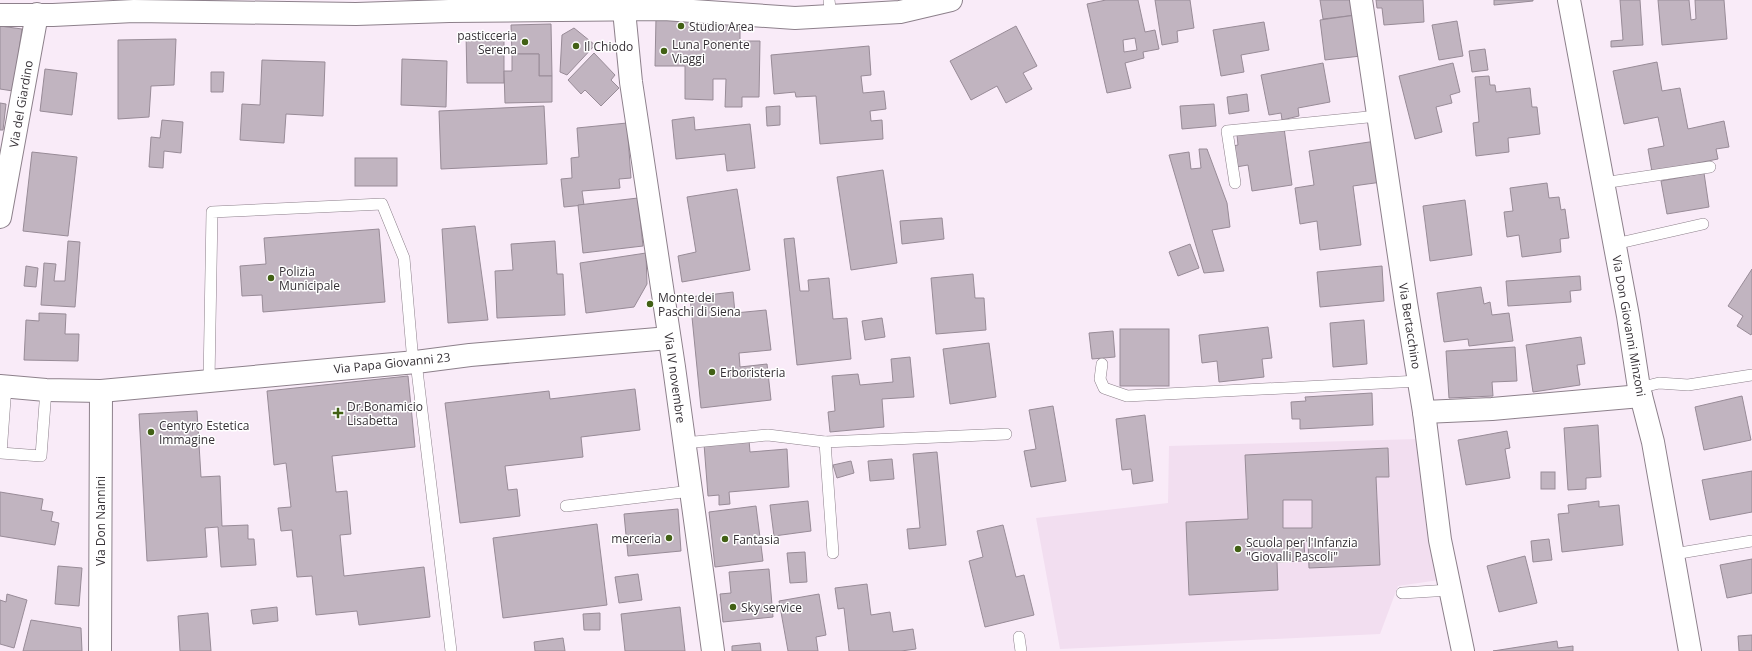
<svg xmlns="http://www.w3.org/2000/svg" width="1752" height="651" font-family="'Open Sans',sans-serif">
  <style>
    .built { fill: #f2def0 }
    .building { fill: #c1b4c0; stroke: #988b97; fill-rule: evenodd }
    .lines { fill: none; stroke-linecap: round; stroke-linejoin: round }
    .service-casing { stroke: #8d808b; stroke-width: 12 }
    .minor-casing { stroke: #8d808b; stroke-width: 24 }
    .tertiary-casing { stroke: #8d808b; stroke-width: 24 }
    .primary-casing { stroke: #8d808b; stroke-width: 24 }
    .service { stroke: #fff; stroke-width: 11 }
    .minor { stroke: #fff; stroke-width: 22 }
    .tertiary { stroke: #fff; stroke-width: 22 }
    .primary { stroke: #fff; stroke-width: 22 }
    .poi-dot { fill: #426115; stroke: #fff; stroke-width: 1.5 }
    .labels { text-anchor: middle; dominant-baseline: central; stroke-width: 3; stroke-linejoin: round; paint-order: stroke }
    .poi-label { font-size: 12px; fill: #363136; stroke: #fff; text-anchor: start }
    .street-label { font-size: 12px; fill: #363136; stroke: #fff }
  </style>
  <rect width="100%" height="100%" fill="#f9ebf8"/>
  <path class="built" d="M1417,439L1439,580L1398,586L1380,634L1060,649L1036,518L1168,503L1169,446Z"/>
  <g class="building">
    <path d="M1106,0H1138L1145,32L1155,30L1159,49L1143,52L1144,58L1125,63L1131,88L1107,93L1087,4ZM1135,38L1137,50L1124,52L1123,40Z"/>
    <path d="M1155,0H1190L1194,28L1177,31L1178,42L1162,45Z"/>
    <path d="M1320,0H1353L1356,15L1323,19Z"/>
    <path d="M1376,0H1423L1424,22L1384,25L1382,8H1377Z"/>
    <path d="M1494,0H1533V1L1494,5Z"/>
    <path d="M1620,0H1640L1643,45L1611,47V41L1623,40Z"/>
    <path d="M1658,0H1689L1691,20L1696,19L1695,0H1724L1727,39L1662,45Z"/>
    <path d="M1356,15L1361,56L1325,60L1320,20Z"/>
    <path d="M656,18L740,19V41H760L759,97H742V107H725L726,79H713V100L685,99V66H655Z"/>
    <path d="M1457,21L1463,56L1439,60L1432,25Z"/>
    <path d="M1264,22L1269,50L1241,55L1244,72L1221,76L1213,30Z"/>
    <path d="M551,24L552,76H539V54H512L511,25Z"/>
    <path d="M0,26L22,29L13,91L0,89Z"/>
    <path d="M1016,26L1037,66L1023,73L1032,89L1006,103L997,86L971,100L950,61Z"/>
    <path d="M574,28L595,45L567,75L560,72L562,35Z"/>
    <path d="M466,33H504V83H467Z"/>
    <path d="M176,39L174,85L151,86L149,117L118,119V40Z"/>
    <path d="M869,46L871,75L861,76L863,93L884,91L886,109L870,111L871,121L882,120L883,139L820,144L816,96L796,97L795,92L774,94L771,55Z"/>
    <path d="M1485,49L1488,70L1472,72L1469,51Z"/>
    <path d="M594,53L615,75L611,80L619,88L601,106L585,90L581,94L568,80Z"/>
    <path d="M512,54H539V76H552V102L505,103L504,71H512Z"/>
    <path d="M402,59L447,61L446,107L401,105Z"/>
    <path d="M262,60L325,62L323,116L286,114L284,143L240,140L242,104L260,105Z"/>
    <path d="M1657,62L1662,91L1680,88L1688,129L1724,121L1729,147L1716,149L1718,159L1652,172L1648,149L1664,146L1658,117L1624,124L1613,71Z"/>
    <path d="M1323,63L1330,102L1298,108L1299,116L1282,120L1281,113L1269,115L1261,75Z"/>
    <path d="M1453,63L1460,92L1450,95L1452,103L1436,107L1442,132L1415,139L1399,76Z"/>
    <path d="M45,69L77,73L72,115L40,111Z"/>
    <path d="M211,72H224L223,92H211Z"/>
    <path d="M1489,76L1490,85H1495L1496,92L1530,88L1532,107H1537L1540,134L1508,138L1509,152L1476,156L1473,123L1479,122L1475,77Z"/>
    <path d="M1247,94L1249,111L1229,114L1227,97Z"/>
    <path d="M0,103L6,104L3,130H0Z"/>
    <path d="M1214,104L1216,126L1182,129L1180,106Z"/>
    <path d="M544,106L547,164L441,169L439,111Z"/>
    <path d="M780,106V125L767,126L766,107Z"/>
    <path d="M694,117L695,130L750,124L755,168L727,171L725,154L676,159L672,120Z"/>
    <path d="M162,120L183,122L181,153L164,151L163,168L149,167L151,137L160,138Z"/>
    <path d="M627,123L631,178L619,179L620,188L582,191L584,205L564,207L561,179L572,178L571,158L579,157L577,128Z"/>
    <path d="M1284,128L1292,185L1252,191L1248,165L1236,167L1233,146L1238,145L1237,135Z"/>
    <path d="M1376,141L1382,182L1353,186L1361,245L1320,250L1317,221L1300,224L1295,188L1314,185L1309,151Z"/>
    <path d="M1199,149H1207L1227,203L1230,227L1212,230L1224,271L1204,273L1169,155L1189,152L1191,169L1201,168Z"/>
    <path d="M32,152L77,157L68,236L23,231Z"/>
    <rect x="355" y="158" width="42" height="28"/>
    <path d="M883,170L897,263L851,270L837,177Z"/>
    <path d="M1704,173L1709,207L1667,214L1661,181Z"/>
    <path d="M1547,183L1549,198L1559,197L1561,210L1565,209L1569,238L1560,239L1561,252L1522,257L1519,235L1507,237L1504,212L1513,211L1510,188Z"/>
    <path d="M737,189L750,270L682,282L678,256L696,252L687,197Z"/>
    <path d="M638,198L643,246L583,253L578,205Z"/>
    <path d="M1465,200L1472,255L1430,261L1423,206Z"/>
    <path d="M942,218L944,239L902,244L900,221Z"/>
    <path d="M475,226L488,320L448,323L442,229Z"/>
    <path d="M379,229L385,302L263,312L262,295L242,296L240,266L266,264L264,238Z"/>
    <path d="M794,238L800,291H809L808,280L829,278L833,319L847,318L851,359L797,365L784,239Z"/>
    <path d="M68,241L80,242L75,307L41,305L44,263L56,264L54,281H65Z"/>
    <path d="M555,241L557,274H563L565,315L497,318L495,271L513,270L511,244Z"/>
    <path d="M1190,244L1199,268L1178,276L1169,252Z"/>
    <path d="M646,253L647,284L634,307L586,313L580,263Z"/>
    <path d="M26,266L38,268L36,287L24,286Z"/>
    <path d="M1382,266L1384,301L1320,307L1317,272Z"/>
    <path d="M1752,269V333L1751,335L1737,326L1743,316L1728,306Z"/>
    <path d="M973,274L975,298H984L986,330L936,334L931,278Z"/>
    <path d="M1580,276L1581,290L1570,291L1571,302L1508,306L1506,281Z"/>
    <path d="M1481,287L1484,304L1490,302L1492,315L1509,313L1513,341L1469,346L1468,339L1444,342L1437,293Z"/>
    <path d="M733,292L735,313L766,310L771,350L739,353L740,367L767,364L771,400L701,408L690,297Z"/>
    <path d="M39,313L66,314L65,334H79L78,361L24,360L26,320L39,321Z"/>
    <path d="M882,318L885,337L865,340L862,321Z"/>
    <path d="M1364,320L1367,364L1333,367L1330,323Z"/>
    <path d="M1268,327L1272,358L1262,359L1264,377L1219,382L1217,361L1202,363L1199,335Z"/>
    <rect x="1120" y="329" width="49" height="57"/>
    <path d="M1113,331L1115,357L1092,359L1089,333Z"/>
    <path d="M1581,337L1585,364L1577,365L1580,385L1533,392L1526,345Z"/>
    <path d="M989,343L996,397L950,404L943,349Z"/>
    <path d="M1515,347L1517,381L1492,382L1493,396L1449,398L1446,351Z"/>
    <path d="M910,357L914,397L882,399L884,427L830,432L828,412L835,411L832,376L858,374L860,385L893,382L891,359Z"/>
    <path d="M408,376L415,447L332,456L336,492L347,491L351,534L340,535L344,576L424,567L430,617L359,625L357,611L316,615L312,576L297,577L292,530L281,531L278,508L291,507L286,463L274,465L267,391Z"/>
    <path d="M635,389L640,430L581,437L583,457L505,466L508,490L517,489L520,516L460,523L445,403L549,391L550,399Z"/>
    <path d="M1372,393L1373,425L1300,429V419H1292L1291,402L1306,401L1305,397Z"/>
    <path d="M1742,396L1751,440L1704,450L1695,407Z"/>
    <path d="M1053,406L1066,481L1031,487L1024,451L1036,449L1029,410Z"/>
    <path d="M197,411L201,477L220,476L222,526L248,525V539H254L256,565L221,567L218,527L205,528L207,557L147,561L139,414Z"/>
    <path d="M1145,415L1153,481L1133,484L1131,469L1122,470L1116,419Z"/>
    <path d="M1598,425L1601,477L1586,478V489L1568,490L1564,428Z"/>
    <path d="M1507,431L1510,448L1505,449L1510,478L1466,485L1458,440Z"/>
    <path d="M749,440L750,452L787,449L789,487L729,492L730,504L719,505V495L708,496L704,444Z"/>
    <path d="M1388,448L1389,477H1376L1380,565L1309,568L1308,541H1304L1305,561L1277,562L1278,590L1189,595L1186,522L1248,519L1245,455ZM1283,500H1312V528H1283Z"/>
    <path d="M937,452L946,545L909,549L907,529L920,528L913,454Z"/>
    <path d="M892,459L894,479L870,481L868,461Z"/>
    <path d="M851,461L854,473L837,478L833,465Z"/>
    <path d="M1752,471V512L1710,520L1702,480Z"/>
    <rect x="1541" y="472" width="14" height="17"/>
    <path d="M0,492L43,499L41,510L53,512L51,521L59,523L55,545L0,536Z"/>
    <path d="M808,501L811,531L774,536L770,505Z"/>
    <path d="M1599,501V507L1619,505L1623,545L1562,552L1558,514L1569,513L1568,505Z"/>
    <path d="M756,506L763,561L715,567L709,512Z"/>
    <path d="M678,509L681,551L628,556L624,514Z"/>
    <path d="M597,524L607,605L503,618L493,538Z"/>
    <path d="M1003,525L1016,577L1024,575L1034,615L985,627L969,561L983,557L977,531Z"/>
    <path d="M1549,539L1552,560L1533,562L1531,541Z"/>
    <path d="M805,552L807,582L790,583L787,553Z"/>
    <path d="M1525,556L1537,603L1499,612L1487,566Z"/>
    <path d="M1752,559V593L1727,598L1720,565Z"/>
    <path d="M58,566L82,568L79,606L55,604Z"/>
    <path d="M769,569L773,617L723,622L720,594L731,593L729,572Z"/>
    <path d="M638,574L642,600L619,603L615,577Z"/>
    <path d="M867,584L871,615L890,612L893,632L913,629L916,649L901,651H849L844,608L838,609L835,588Z"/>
    <path d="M7,594L27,600L14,648L0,644V600L6,602Z"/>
    <path d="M819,594L826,635L816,637L818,651H788L779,601Z"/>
    <path d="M277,607L278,621L253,624L251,610Z"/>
    <path d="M680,607L685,651H625L621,614Z"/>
    <path d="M208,613L211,651H180L178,616Z"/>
    <path d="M600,613V630H584L583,614Z"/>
    <path d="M31,620L81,628L82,651H23Z"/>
    <path d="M1752,635V651H1739L1738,636Z"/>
    <path d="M563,638L565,651H535L534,642Z"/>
    <path d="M1557,641L1558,648L1573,646V651H1493Z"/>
    <path d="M760,643L761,651H732V646Z"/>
  </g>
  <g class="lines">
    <defs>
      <g id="service">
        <path d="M829,0L831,17"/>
        <path d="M1235,183L1227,131L1378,116"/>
        <path d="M1603,183L1710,167"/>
        <path d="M1615,244L1703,224"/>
        <path d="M416,362L451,651"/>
        <path d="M1102,364L1100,379L1104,388L1127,396L1419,381"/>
        <path d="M209,381L212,212L382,204L404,258L413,362"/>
        <path d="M6,386L1,453L41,456L46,390"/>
        <path d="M1639,388L1659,383L1688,385L1752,375"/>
        <path d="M825,442L833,553"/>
        <path d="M684,443L768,435L825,442L1006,434"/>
        <path d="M566,506L691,491"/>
        <path d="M1674,554L1752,541"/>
        <path d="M1402,593L1450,590"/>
        <path d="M1019,637L1021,651"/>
      </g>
      <g id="minor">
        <path d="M623,0L631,82L674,367L713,651"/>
        <path d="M1361,0L1406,303L1424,412L1440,540L1463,651"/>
        <path d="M0,217L37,14"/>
        <path d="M0,386L46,390L101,391L416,362L470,355L669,338"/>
        <path d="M1424,412L1492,409L1641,396"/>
        <path d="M100,651L101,391"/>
      </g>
      <path id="tertiary" d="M1569,0L1628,316L1639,388L1653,442L1690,651"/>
      <path id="primary" d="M0,15H53L134,11L356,14L449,11L664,9L795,18L900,12L951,0"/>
    </defs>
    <use href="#service" class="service-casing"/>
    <use href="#minor" class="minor-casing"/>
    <use href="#tertiary" class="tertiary-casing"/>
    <use href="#primary" class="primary-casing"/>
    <use href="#service" class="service"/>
    <use href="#minor" class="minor"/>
    <use href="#tertiary" class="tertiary"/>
    <use href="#primary" class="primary"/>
  </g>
  <g class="poi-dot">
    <circle cx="681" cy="26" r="4"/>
    <circle cx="525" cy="42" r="4"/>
    <circle cx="576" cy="46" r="4"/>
    <circle cx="664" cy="51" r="4"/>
    <circle cx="271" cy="278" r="4"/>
    <circle cx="650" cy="304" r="4"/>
    <circle cx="712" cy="372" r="4"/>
    <path d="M336 407h4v4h4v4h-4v4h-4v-4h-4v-4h4z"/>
    <circle cx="151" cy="432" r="4"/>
    <circle cx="669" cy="538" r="4"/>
    <circle cx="725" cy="539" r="4"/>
    <circle cx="1238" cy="549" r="4"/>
    <circle cx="733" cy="607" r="4"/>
  </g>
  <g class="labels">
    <g class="poi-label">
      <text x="689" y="26">Studio Area</text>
      <text x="517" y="35" text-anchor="end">pasticceria<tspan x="517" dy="14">Serena</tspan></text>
      <text x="672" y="44">Luna Ponente<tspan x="672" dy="14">Viaggi</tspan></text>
      <text x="584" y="46">Il Chiodo</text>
      <text x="279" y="271">Polizia<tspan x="279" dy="14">Municipale</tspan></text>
      <text x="658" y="297">Monte dei<tspan x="658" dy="14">Paschi di Siena</tspan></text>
      <text x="720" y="372">Erboristeria</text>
      <text x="347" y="406">Dr.Bonamicio<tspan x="347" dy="14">Lisabetta</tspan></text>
      <text x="159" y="425">Centyro Estetica<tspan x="159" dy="14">Immagine</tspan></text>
      <text x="661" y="538" text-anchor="end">merceria</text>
      <text x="733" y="539">Fantasia</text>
      <text x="1246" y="542">Scuola per l'Infanzia<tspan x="1246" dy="14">"Giovalli Pascoli"</tspan></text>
      <text x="741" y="607">Sky service</text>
    </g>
    <g class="street-label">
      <text transform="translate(21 104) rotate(-80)">Via del Giardino</text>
      <text transform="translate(1410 326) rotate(81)">Via Bertacchino</text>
      <text transform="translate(1629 326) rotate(80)">Via Don Giovanni Minzoni</text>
      <text transform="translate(392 363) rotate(-6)">Via Papa Giovanni 23</text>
      <text transform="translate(675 378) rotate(82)">Via IV novembre</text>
      <text transform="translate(100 521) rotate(-90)">Via Don Nannini</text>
    </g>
  </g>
</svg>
